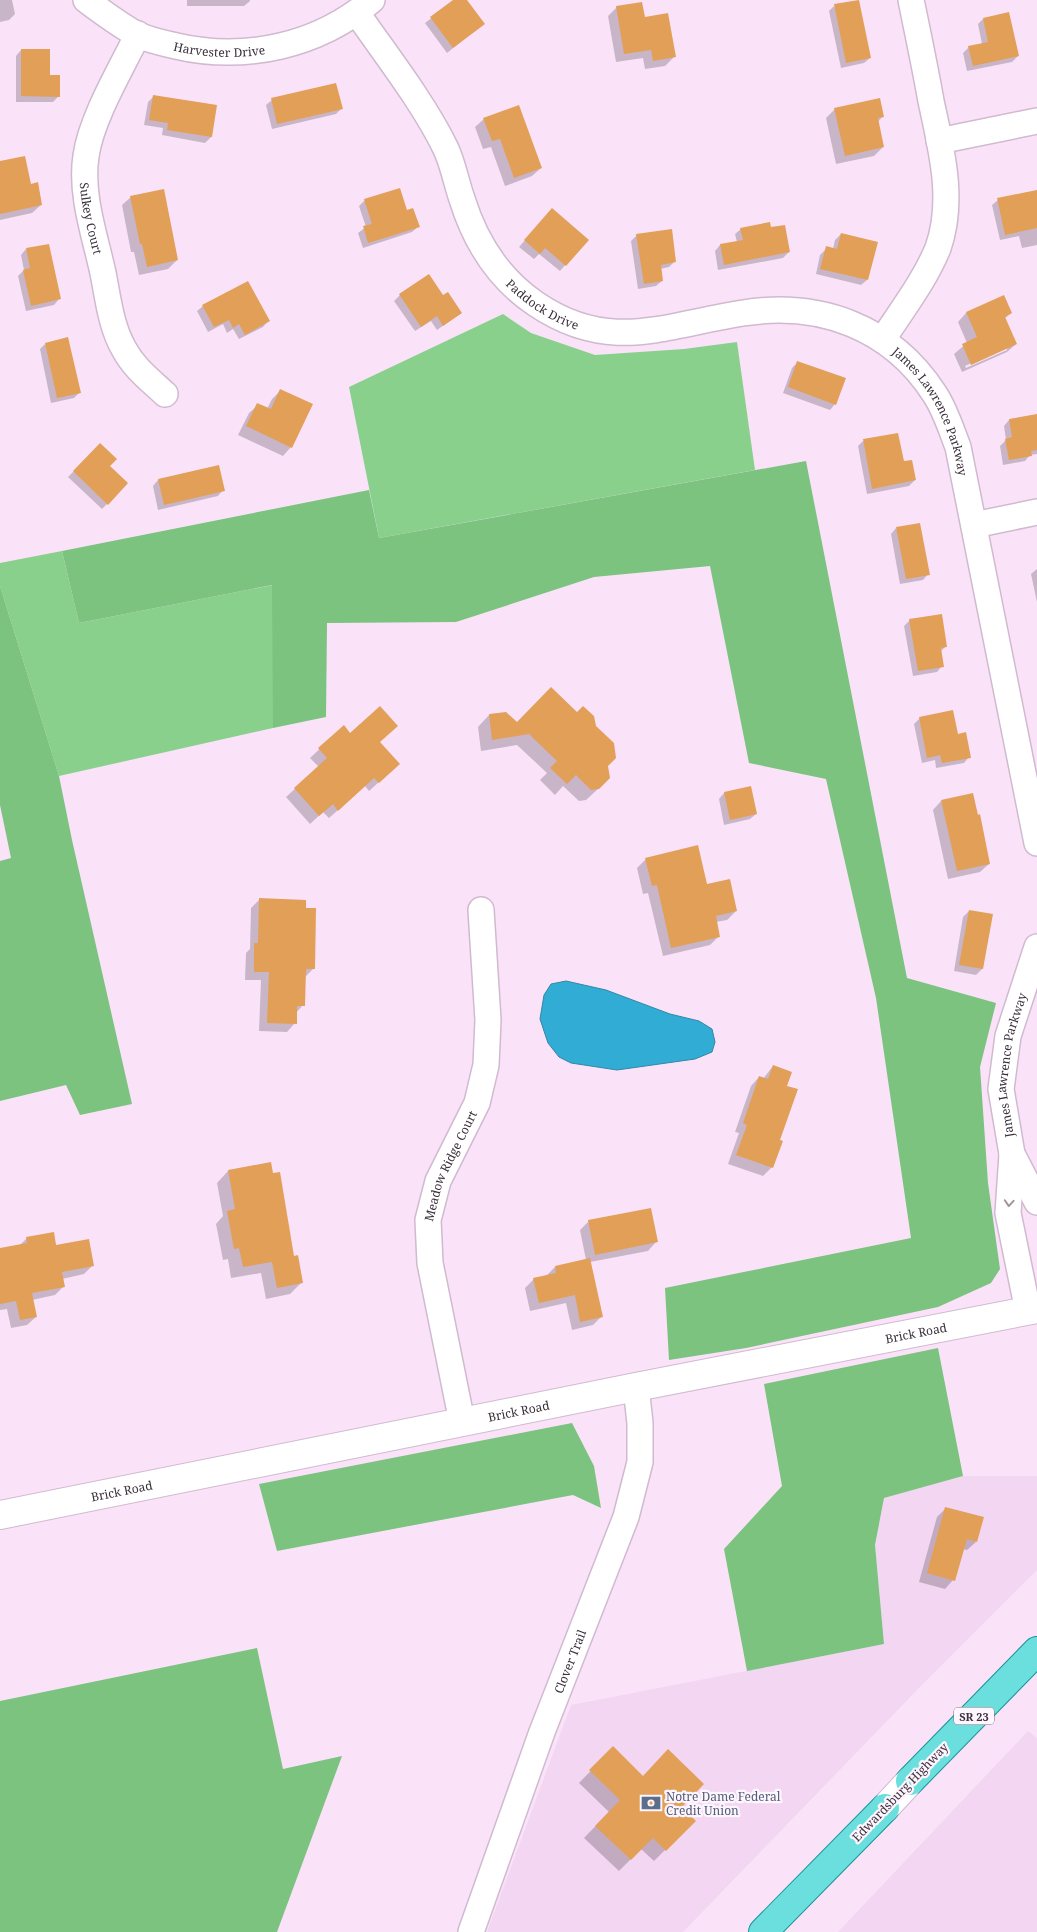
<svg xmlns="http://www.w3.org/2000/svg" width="1037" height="1932" font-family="'Noto Serif',serif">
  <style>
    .built { fill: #f3d6f2 }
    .green { fill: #89d08d }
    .forest { fill: #7bc37f }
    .water { fill: #31acd5; stroke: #3487a6 }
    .shadow { fill: #0003; fill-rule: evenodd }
    .building { fill: #e29f57 }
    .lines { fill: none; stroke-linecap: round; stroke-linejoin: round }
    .street-casing { stroke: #d0bacf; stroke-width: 28 }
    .secondary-casing { stroke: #d0bacf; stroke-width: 30 }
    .primary-casing { stroke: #189496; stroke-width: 30 }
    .street { stroke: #fff; stroke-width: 25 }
    .secondary { stroke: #fff; stroke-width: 28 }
    .primary { stroke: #6adfdd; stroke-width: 28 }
    .oneway { stroke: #9c989c }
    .labels { text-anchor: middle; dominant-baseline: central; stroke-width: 4.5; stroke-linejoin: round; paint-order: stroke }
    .shield { fill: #fff5fe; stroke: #756c75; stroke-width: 1 }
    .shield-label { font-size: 11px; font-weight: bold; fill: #3a313a }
    .street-label { font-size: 12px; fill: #3a313a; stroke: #fff5fe }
    .service-label { font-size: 12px; fill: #4e5e75; stroke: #fff5fe; text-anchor: start }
  </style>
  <rect width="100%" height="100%" fill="#fae3f9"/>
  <g class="built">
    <path d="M963,1476H1037V1570L917,1690L683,1932H487L571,1705L884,1644L875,1545L884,1498Z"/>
    <path d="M1028,1731L1037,1738V1932H838Z"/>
  </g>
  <g class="green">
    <path d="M503,314L531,333L595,355L684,349L737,342L755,470L379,538L349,387Z"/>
    <path d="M62,551L79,623L273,585V728L59,776L0,586V563Z"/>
  </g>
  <g class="forest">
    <path d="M806,461L907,978L996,1003L980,1067L988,1183L1000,1269L991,1283L938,1307L746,1348L669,1360L665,1288L911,1238L876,998L826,779L749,763L710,566L594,577L456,622L327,623L326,717L273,728L272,585L79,623L62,551L369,490L379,538Z"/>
    <path d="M0,586L59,776L72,840L132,1104L80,1115L66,1085L0,1101V861L11,858L0,805Z"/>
    <path d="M938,1348L963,1476L884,1498L875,1545L884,1644L747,1671L724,1549L782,1486L764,1384Z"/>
    <path d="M572,1423L594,1466L601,1508L573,1495L277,1551L259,1484Z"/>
    <path d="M257,1648L283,1769L342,1756L277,1932H0V1701Z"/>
  </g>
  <path class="water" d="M566,981L606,990L670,1014L699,1021L712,1029L715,1042L712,1052L695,1059L617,1070L571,1063L559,1057L548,1043L540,1019L544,995L551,984Z"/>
  <g class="shadow">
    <path d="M0,0H12L15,14L9,20L0,22Z"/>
    <path d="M187,0H250V1L244,6H187Z"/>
    <path d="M455,0H465L483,24L447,53L425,23Z"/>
    <path d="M834,6L870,58L864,63L841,68L829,11Z"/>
    <path d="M617,7L674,57L665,66L645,69L643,58L616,62L608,16Z"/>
    <path d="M983,19L1018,56L1012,62L967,71L963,53L969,47L982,44L978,24Z"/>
    <path d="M21,50L49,76L59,96L53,102H16V56Z"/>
    <path d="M154,96L216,106L211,137L205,143L162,135L163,128L144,125L148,102Z"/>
    <path d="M272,100L341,109L336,114L272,129L266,105Z"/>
    <path d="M835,109L882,117L878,122L883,147L874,156L836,164L826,118Z"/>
    <path d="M484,119L541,168L532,176L505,186L491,147L483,149L475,127Z"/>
    <path d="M0,162L30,186L41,205L32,213L0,220Z"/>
    <path d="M1037,191V245L1022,248L1019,236L1000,240L992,205L998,200Z"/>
    <path d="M131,197L177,260L168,269L139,275L134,252H131L122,205Z"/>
    <path d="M365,200L407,211L418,227L412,232L363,248L358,233L366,227L359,206Z"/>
    <path d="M547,215L587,240L560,271L539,254L534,259L519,247Z"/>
    <path d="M741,229H770L789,252L783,258L718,270L715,251L720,245L737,242L735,234Z"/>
    <path d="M841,234L867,280L861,285L816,274L820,255L826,249H833L835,240Z"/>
    <path d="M637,235L675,261L669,267L660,269L662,281L656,286L638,289L631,241Z"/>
    <path d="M26,249L59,299L54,305L26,311L18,276L24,270L21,255Z"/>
    <path d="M400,295L443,296L461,313L437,330L431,321L415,331L394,301Z"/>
    <path d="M1003,297L1011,313L1004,319L1016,344L1007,352L962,372L954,354L967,343L958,322L966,313ZM1007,347V350L966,368L965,366Z"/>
    <path d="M203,306L268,321L263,327L239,339L233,329L227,333L223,324L208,332L197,311Z"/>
    <path d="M45,344L79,393L74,398L51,403L40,349Z"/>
    <path d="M798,362L835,404L830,410L783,393L792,368Z"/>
    <path d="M281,390L291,447L283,456L238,435L249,413L258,405L267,409L272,399Z"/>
    <path d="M1037,415V454L1030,455L1025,461L1003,465L1000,446L1006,440L1004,426L1009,420Z"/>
    <path d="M863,441L915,480L909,486L867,494L858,446Z"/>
    <path d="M100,445L108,466L127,484L102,509L68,477Z"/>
    <path d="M158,480L223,490L218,496L158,510L153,486Z"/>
    <path d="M896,528L928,574L923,580L900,584L891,534Z"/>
    <path d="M1037,569V602L1031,574Z"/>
    <path d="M910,620L946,646L940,652L942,666L937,672L913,676L904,626Z"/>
    <path d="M577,714L595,727L607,766L599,788L586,800L579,801L563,786L555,795L540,780L547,773L517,745L481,751L478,727L489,715L517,724Z"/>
    <path d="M920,718L957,735L969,757L964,763L936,768L935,760L922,763L914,724Z"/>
    <path d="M343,727L350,734L379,743L389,773L369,791L365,786L329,818L323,812L310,824L286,797L319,767L310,758Z"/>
    <path d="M750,788L756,814L750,819L724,825L719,799L724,793Z"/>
    <path d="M941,801L989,864L980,872L948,879L933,810Z"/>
    <path d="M646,859L706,886L736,911L727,920L716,922L719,936L710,945L663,956L648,893L643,894L637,868Z"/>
    <path d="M259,900L314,968L305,977L303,1005L296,1013L295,1023L287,1032L259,1031L261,980H245L246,953L250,949L251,908Z"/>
    <path d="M969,911L992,915L982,969L976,975L954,971L963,917Z"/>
    <path d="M773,1066L786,1087L779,1141L772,1167L763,1176L728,1164L739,1133L735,1132L751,1086L759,1077L763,1079Z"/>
    <path d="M228,1171L293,1257L302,1282L290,1294L266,1299L261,1273L231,1278L228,1259L223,1260L216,1224L223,1216L217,1183Z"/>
    <path d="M589,1221L656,1242L648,1251L590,1262L601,1317L593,1325L572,1330L566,1303L530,1311L525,1288L534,1279L546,1276L555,1267L586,1260L580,1230Z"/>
    <path d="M53,1233L56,1246L93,1265L84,1274L62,1279L63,1287L55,1295L32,1300L36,1317L27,1325L11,1328L7,1309L0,1310V1250L19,1246L26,1239Z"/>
    <path d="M946,1508L976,1542L967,1550L962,1549L953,1580L945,1589L919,1582L937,1517Z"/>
    <path d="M613,1748L643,1777L694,1821L654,1861L641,1849L619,1871L584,1838L609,1812L579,1783Z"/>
  </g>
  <g class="building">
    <path d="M453,0H467L485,24L453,48L430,17Z"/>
    <path d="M859,0L871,58L846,63L834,4Z"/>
    <path d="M642,2L645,17L668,13L676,57L653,61L651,50L624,54L616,6Z"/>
    <path d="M1009,12L1019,56L973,66L968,46L988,42L983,18Z"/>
    <path d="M21,49H50V75H60V97L21,96Z"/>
    <path d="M336,83L343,109L277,124L271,98Z"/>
    <path d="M153,95L217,105L212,137L167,130L168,123L149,120Z"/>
    <path d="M880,98L884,117L878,118L884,147L845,156L834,108Z"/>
    <path d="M519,105L542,168L514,178L500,139L492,141L483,118Z"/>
    <path d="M25,156L31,184L38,182L42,205L0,214V161Z"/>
    <path d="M400,188L407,210L413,208L420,227L368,243L363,226L372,224L364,199Z"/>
    <path d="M164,189L178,260L147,267L142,244H140L130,196Z"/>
    <path d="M1037,190V228L1005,235L997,198Z"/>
    <path d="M552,208L589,240L566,266L545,248L540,254L524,240Z"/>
    <path d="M770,222L771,227L785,225L790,252L724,265L720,244L743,240L740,228Z"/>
    <path d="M672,229L676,262L661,265L663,281L644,284L636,234Z"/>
    <path d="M841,233L878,242L868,280L820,269L826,246L837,249Z"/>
    <path d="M49,244L61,299L31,306L23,270L30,268L26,248Z"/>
    <path d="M429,274L443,295L448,292L462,313L443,326L437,316L421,327L399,294Z"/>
    <path d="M248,281L270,321L245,335L239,324L233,328L229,320L214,327L202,305Z"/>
    <path d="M1004,295L1012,313L1005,317L1017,344L971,365L962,344L977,337L966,312Z"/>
    <path d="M68,337L81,393L57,398L45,343Z"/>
    <path d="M797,361L846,378L836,405L788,387Z"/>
    <path d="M280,389L313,404L292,448L246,426L257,403L271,409Z"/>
    <path d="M1037,414V450L1031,451L1032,456L1009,460L1005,439L1012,437L1009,419Z"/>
    <path d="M898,433L904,461L912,460L916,480L872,489L863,439Z"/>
    <path d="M100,443L117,459L110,466L128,483L108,505L73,471Z"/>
    <path d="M219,465L225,491L164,505L158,479Z"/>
    <path d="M920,523L930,575L906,579L896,527Z"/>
    <path d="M942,614L947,647L941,648L944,667L918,671L909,619Z"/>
    <path d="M551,687L577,712L583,706L594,716L596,726L614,743L616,758L608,766L610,778L599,789L591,790L576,775L567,784L550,768L557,761L529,734L492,740L489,714L506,712L517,722Z"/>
    <path d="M380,706L398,726L380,742L400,764L379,783L374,778L338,811L333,804L319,816L294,788L327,758L318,748L344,725L350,733Z"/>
    <path d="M953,710L958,734L966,732L971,758L942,763L940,755L927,758L919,717Z"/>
    <path d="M751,786L757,814L730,820L724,792Z"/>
    <path d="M973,793L978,815L980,814L990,864L957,871L941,800Z"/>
    <path d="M698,845L707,884L730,879L737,911L716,916L720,937L671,948L657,885L652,886L645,858Z"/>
    <path d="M259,898L306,900V908H316L315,969H306L305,1006H297V1024L267,1023L269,972H254V943H258Z"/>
    <path d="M969,910L993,914L983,969L959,965Z"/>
    <path d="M773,1065L792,1072L787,1086L798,1089L780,1140L783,1141L773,1168L736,1155L747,1125L743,1123L759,1076L768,1079Z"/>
    <path d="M271,1162L273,1173L280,1172L294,1256L298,1255L303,1283L277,1288L272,1262L243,1267L239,1248L234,1249L227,1211L235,1209L228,1170Z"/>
    <path d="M651,1208L658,1242L595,1255L588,1220Z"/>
    <path d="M54,1232L56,1245L89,1239L94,1266L62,1272L65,1287L32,1293L37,1317L20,1320L16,1301L0,1304V1248L27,1243L26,1237Z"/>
    <path d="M590,1258L603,1317L580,1322L575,1295L539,1303L533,1278L556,1273L555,1266Z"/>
    <path d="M945,1507L984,1517L977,1542L967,1539L955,1581L927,1573Z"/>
    <path d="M613,1746L643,1776L668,1749L704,1784L682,1807L696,1821L666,1851L653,1838L631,1860L595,1826L620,1800L589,1770Z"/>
  </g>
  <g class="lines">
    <defs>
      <g id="street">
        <path id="s1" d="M86,0C102,12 118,24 136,34C148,40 163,43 176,46C245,62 318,46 372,0"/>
        <path id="s2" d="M357,13C386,55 423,102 445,147C453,163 456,182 462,199C475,241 499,279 536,304C610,354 665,325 743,313C820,301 891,327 934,393C945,409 951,429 958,447L1037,843"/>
        <path id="s3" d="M138,34C121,69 91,119 86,156C80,194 95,236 103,273C108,298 111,327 124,349C134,368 150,380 165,394"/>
        <path d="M939,141L1037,121"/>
        <path d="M883,339C902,310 925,280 938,248C955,200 941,148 931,101C925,67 918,34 911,0"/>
        <path d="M974,525L1037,512"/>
        <path d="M1012,1154L1037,1202"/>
        <path id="s4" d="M1028,1311L1008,1213L1012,1154L1001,1089L1008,1036L1037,947"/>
        <path id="s5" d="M462,1422L430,1263L428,1220L438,1181L477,1103L486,1065L488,1020L481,910"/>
        <path id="s6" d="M471,1932L542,1732L626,1517L640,1462V1423L636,1387"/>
      </g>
      <g id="secondary">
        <path id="s7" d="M0,1515L636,1387L1037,1309"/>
        <path d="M885,1808L910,1781"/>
      </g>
      <g id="primary">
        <path d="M910,1781L1037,1651"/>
        <path d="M763,1932L885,1808"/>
      </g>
    </defs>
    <use href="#street" class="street-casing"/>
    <use href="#secondary" class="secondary-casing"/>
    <use href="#primary" class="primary-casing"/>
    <use href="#street" class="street"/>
    <use href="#secondary" class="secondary"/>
    <use href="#primary" class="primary"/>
  </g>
  <defs><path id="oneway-chevron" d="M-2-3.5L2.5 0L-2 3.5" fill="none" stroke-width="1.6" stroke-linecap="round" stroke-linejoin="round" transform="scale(1.25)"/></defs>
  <use class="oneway" href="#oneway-chevron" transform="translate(1009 1203) rotate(94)"/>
  <defs>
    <symbol id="bank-bare" viewBox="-9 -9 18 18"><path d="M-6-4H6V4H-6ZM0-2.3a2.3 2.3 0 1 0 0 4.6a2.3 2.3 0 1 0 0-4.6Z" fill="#5c6f8a" stroke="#fff5fe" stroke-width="2.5" paint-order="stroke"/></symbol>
  </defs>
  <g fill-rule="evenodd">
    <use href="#bank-bare" x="637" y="1789" width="28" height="28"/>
  </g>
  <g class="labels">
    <rect class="shield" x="954" y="1707.5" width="40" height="17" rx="4"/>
    <g class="shield-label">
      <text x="974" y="1716">SR 23</text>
    </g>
    <g class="street-label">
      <text stroke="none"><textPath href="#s1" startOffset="146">Harvester Drive</textPath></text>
      <text stroke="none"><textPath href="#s3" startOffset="196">Sulkey Court</textPath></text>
      <text stroke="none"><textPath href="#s2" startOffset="352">Paddock Drive</textPath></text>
      <text stroke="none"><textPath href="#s2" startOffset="795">James Lawrence Parkway</textPath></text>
      <text stroke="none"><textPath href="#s4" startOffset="250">James Lawrence Parkway</textPath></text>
      <text stroke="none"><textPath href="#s5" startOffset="264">Meadow Ridge Court</textPath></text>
      <text stroke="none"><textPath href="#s7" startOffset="934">Brick Road</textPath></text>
      <text stroke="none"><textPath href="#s7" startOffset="529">Brick Road</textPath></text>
      <text stroke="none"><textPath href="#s7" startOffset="124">Brick Road</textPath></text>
      <text stroke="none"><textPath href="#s6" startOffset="288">Clover Trail</textPath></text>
      <text transform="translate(900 1792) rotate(-46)">Edwardsburg Highway</text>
    </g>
    <g class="service-label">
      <text x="666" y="1796">Notre Dame Federal<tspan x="666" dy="14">Credit Union</tspan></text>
    </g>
  </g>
</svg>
